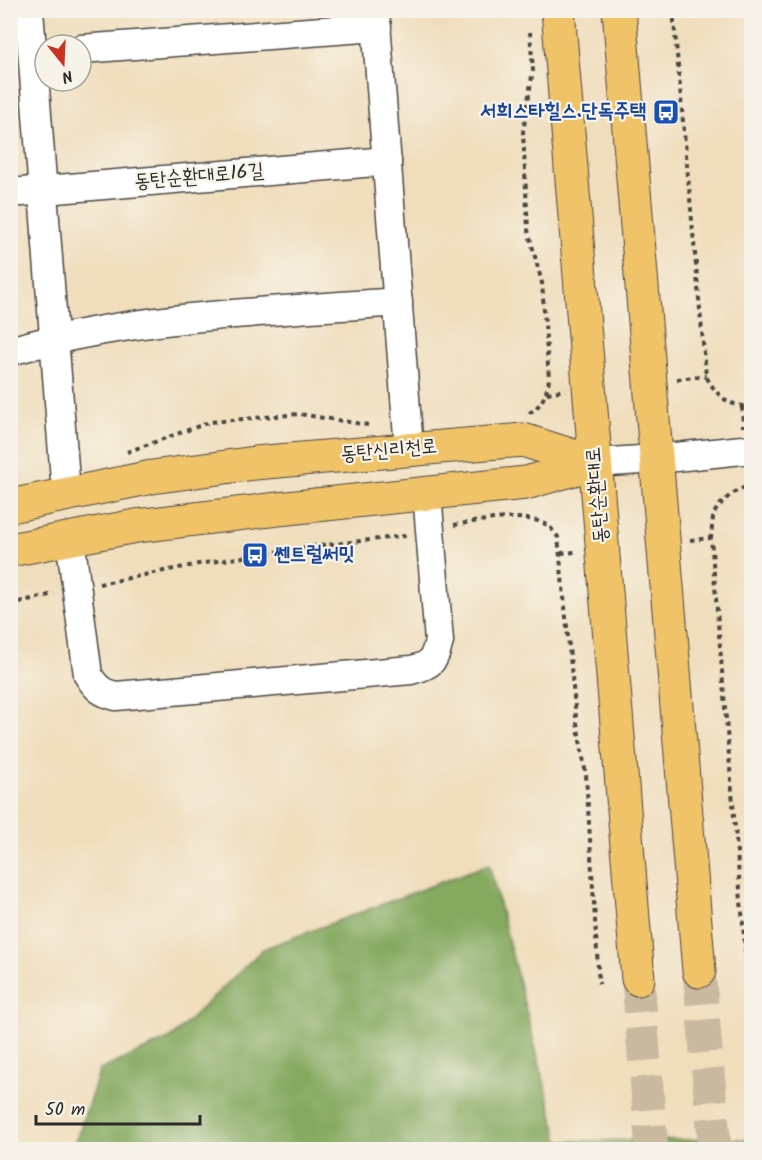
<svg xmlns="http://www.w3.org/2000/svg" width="762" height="1160" font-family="Kalam,'Poor Story',sans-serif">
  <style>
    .forest { fill: #84a95e; stroke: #586a44; stroke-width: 1.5 }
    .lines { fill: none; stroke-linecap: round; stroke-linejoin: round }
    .major-tunnel { stroke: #c9b99f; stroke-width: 33; stroke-dasharray: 33 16; stroke-linecap: butt }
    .minor-casing { stroke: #494641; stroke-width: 31 }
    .major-casing { stroke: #494641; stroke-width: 35 }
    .path { stroke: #494641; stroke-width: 4; stroke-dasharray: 4.5 4.5; stroke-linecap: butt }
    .minor { stroke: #fff; stroke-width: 28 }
    .major { stroke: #f0c369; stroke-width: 33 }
    .labels { text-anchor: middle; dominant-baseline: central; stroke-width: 4.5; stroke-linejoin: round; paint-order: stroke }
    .transit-label { font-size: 20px; font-weight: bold; fill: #164399; stroke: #f7f3e8; text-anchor: end }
    .street-label { font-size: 20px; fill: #2b2b2b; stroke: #f7f3e8 }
  </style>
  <rect width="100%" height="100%" fill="#f7f3e8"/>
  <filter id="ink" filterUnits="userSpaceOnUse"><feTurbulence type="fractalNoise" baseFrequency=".0167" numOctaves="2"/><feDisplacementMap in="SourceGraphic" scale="12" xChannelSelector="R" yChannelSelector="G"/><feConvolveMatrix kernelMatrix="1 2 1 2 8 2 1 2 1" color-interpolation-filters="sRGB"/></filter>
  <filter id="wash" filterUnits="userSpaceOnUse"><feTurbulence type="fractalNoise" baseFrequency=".008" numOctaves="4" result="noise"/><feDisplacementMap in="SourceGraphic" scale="24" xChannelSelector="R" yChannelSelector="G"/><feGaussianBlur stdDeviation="1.35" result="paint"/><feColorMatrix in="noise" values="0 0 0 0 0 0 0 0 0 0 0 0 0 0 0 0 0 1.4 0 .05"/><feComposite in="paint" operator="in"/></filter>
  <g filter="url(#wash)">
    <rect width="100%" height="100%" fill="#f0ddbc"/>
    <path class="forest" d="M489,864L559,1141L751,1139V1149H73L100,1070L171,1038L263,949Z"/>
  </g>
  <g filter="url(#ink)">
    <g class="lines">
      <g class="major-tunnel">
        <path d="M699,971L715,1150"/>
        <path d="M638,979L652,1150"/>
      </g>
      <defs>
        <g id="minor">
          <path d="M29,10L66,493"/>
          <path d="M375,10L409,449"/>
          <path d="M81,49L377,27"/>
          <path d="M10,193L387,161"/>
          <path d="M10,351C137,315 268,312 398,302"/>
          <path d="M595,463L656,459L752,449"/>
          <path d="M70,538L88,675C96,688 102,693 116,696L411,670C432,665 434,661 439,641L427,493"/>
        </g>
        <g id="major">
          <path d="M558,10L638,979"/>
          <path d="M619,10L699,971"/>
          <path d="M10,506L152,477L255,463L523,440L595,463"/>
          <path d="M10,550L136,526L278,509L526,483L595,463"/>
        </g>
      </defs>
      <use href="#minor" class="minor-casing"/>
      <use href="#major" class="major-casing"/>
      <g class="path">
        <path d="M673,10L706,376C716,395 729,408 752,406"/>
        <path d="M677,379L706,376"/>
        <path d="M547,393L565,390"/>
        <path d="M742,407L743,427"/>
        <path d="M529,413C542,406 547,393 549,379L542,283L528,230L523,132L533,70L530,32"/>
        <path d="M127,452L210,422L299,414L368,425"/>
        <path d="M454,525C480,521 526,511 549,526C552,529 555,534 558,537L576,717L586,775L599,984"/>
        <path d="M690,540L711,538"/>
        <path d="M561,553L576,552"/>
        <path d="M99,584L199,564L307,547L406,536"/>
        <path d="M10,604L54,594"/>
        <path d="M746,961L711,538C712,530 712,521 714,514C720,501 738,487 752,486"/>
      </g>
      <use href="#minor" class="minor"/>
      <use href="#major" class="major"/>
    </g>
  </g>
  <defs>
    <symbol id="bus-square" viewBox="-11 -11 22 22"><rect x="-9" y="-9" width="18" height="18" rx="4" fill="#1a4fb4" stroke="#f7f3e8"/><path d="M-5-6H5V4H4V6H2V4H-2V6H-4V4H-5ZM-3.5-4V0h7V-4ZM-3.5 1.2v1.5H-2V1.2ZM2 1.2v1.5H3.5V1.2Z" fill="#fff"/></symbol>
  </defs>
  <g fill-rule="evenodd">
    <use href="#bus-square" x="651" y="97" width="30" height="30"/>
    <use href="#bus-square" x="240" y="540" width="30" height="30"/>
  </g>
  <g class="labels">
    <g class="transit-label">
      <text x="646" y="112">서희스타힐스.단독주택</text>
      <text x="274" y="555" text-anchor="start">쎈트럴써밋</text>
    </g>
    <g class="street-label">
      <text transform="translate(199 177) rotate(-5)">동탄순환대로16길</text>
      <text transform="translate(389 451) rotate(-5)">동탄신리천로</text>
      <text transform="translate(598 495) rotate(-95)">동탄순환대로</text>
    </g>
  </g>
  <rect width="762" height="1160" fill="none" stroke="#f7f3e8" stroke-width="36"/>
  <g transform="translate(63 63) rotate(162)"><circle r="28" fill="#f7f3e8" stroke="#a5a39c" stroke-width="1.5"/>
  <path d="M0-4.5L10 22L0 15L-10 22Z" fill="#c8321e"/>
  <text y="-9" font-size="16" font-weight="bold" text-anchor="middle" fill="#2b2b2b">N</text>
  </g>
  <path d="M36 1115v9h164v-9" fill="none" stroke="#2b2b2b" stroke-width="3"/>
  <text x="45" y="1115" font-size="18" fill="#2b2b2b" stroke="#f7f3e8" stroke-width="4.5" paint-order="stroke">50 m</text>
</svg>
